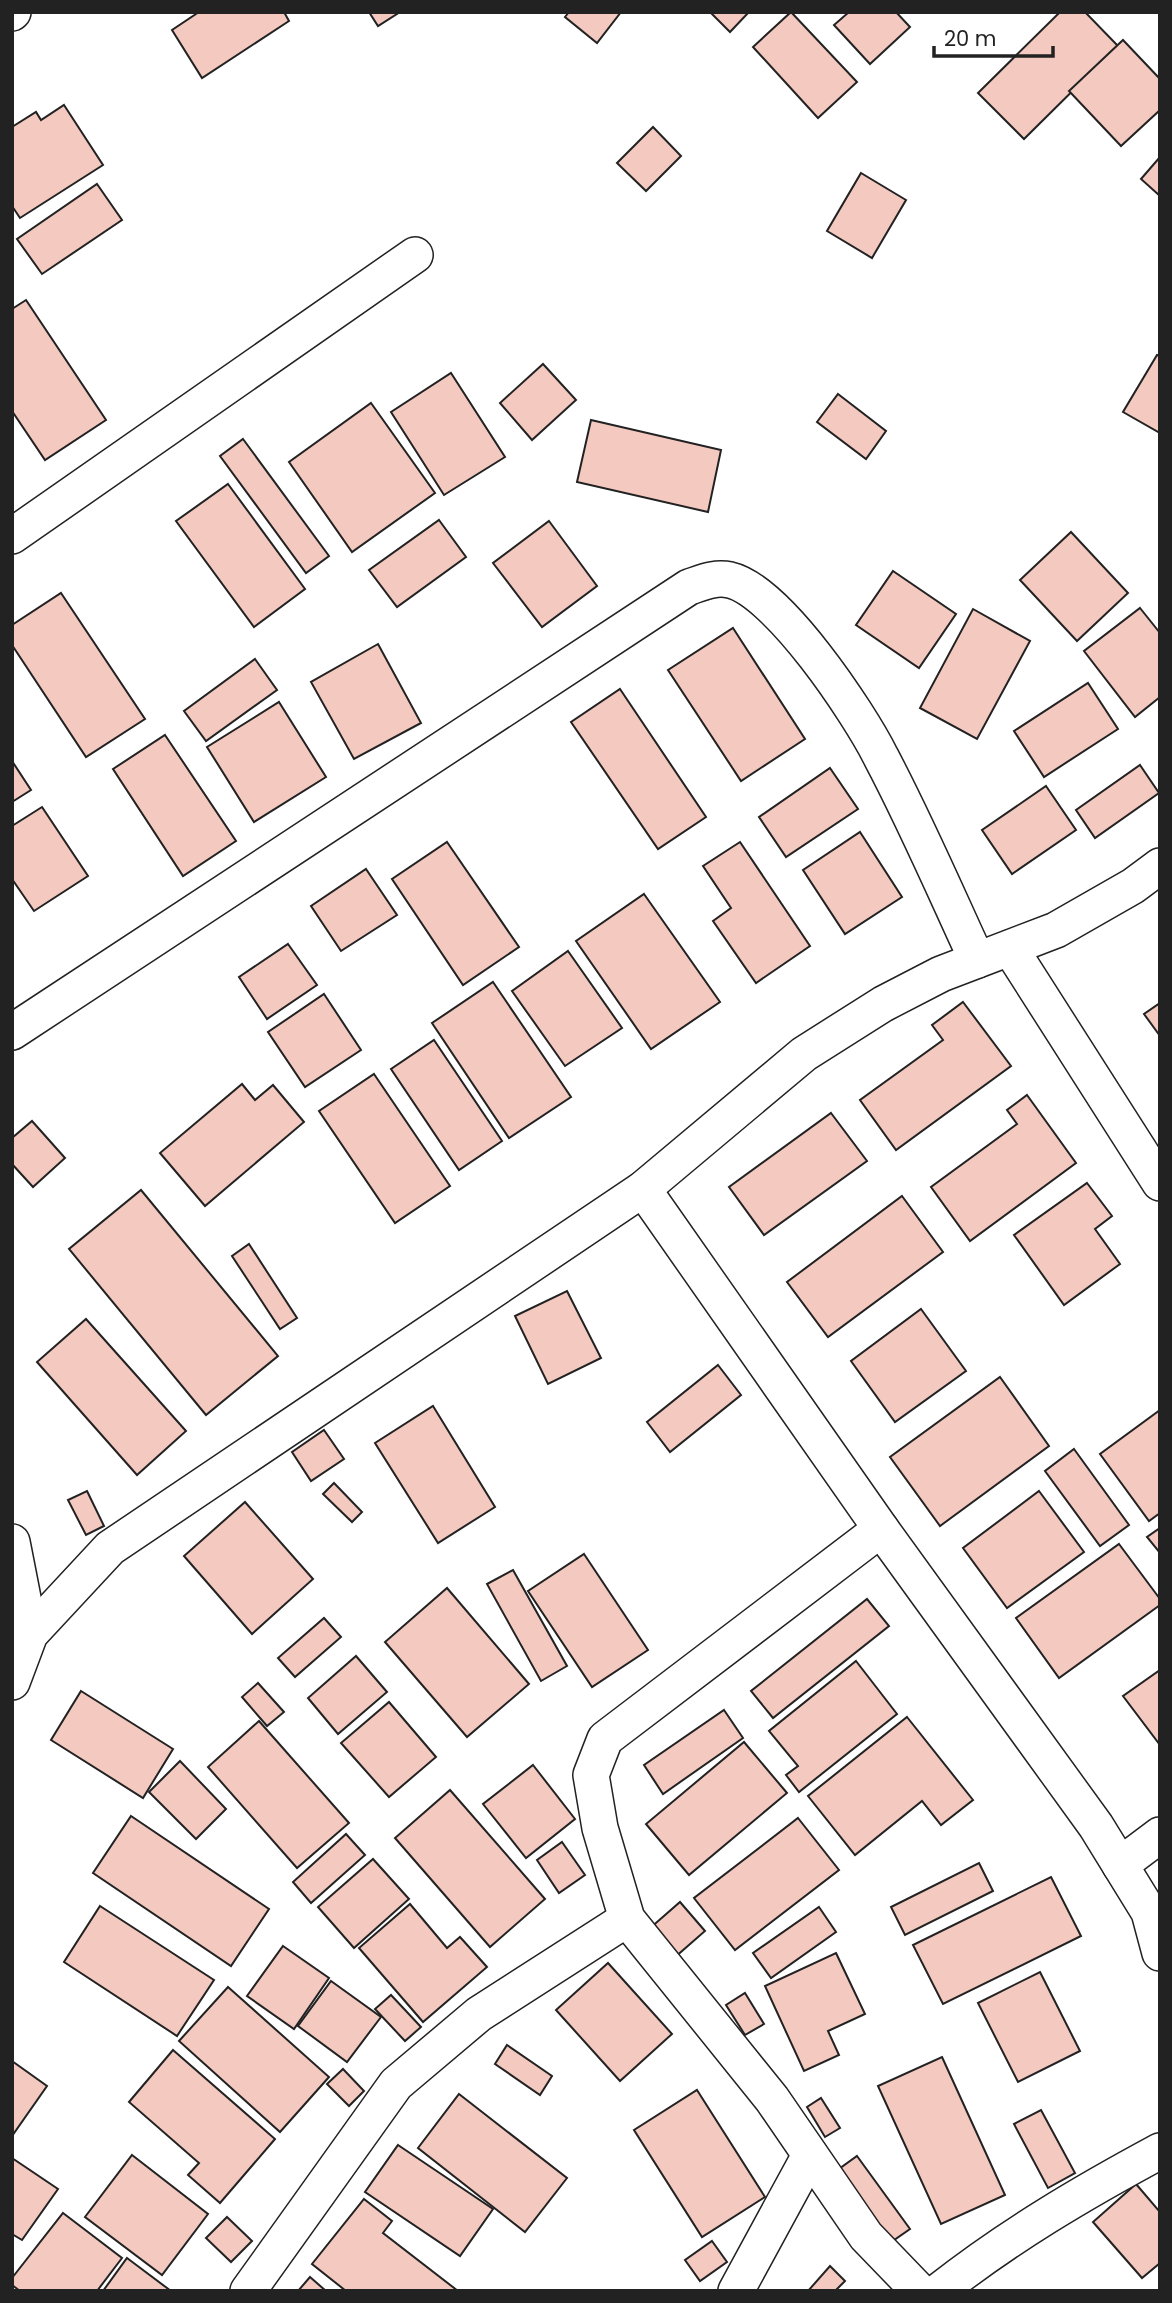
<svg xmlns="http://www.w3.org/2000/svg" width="1172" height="2303" font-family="Poppins,sans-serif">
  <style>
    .building { fill: #f3c9c0; stroke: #222; stroke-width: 2 }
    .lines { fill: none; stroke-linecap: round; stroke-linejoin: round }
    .minor-casing { stroke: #222; stroke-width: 38 }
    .minor { stroke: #fff; stroke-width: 35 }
  </style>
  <rect width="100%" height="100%" fill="#fff"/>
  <g class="building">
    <path d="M199,12H284L289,21L202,78L172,30Z"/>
    <path d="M369,12H400L378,26Z"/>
    <path d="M569,12H621L597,43L565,17Z"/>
    <path d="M710,12H749L730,32Z"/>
    <path d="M791,12L857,82L818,118L753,47Z"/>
    <path d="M849,12H896L910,27L870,64L834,25Z"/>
    <path d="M1060,12H1085L1118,46L1024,139L978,93Z"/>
    <path d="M1123,40L1160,79V110L1121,146L1069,91Z"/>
    <path d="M64,105L103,165L20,218L12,206V127L36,112L41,120Z"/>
    <path d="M653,127L681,156L646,191L617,163Z"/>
    <path d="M1160,157V196L1141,179Z"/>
    <path d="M861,173L906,200L872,258L827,231Z"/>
    <path d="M97,184L122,220L42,274L17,239Z"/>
    <path d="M26,300L106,420L45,460L12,411V309Z"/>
    <path d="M1157,355L1160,356V433L1123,412Z"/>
    <path d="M543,364L576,400L532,440L500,403Z"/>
    <path d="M451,373L505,457L444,495L391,412Z"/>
    <path d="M838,394L886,431L866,459L817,422Z"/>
    <path d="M371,403L435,493L352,552L289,462Z"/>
    <path d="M591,420L721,450L708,512L577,482Z"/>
    <path d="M243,439L329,556L306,573L220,456Z"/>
    <path d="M228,484L305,589L254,627L176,521Z"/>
    <path d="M439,520L466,557L397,607L369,570Z"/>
    <path d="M549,521L597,586L542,627L493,563Z"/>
    <path d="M1071,532L1128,593L1077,641L1020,580Z"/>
    <path d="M893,571L956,614L919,668L856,625Z"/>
    <path d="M61,593L145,719L86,757L12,645V625Z"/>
    <path d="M1140,608L1160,633V697L1135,717L1084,651Z"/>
    <path d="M973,609L1030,641L977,739L920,708Z"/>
    <path d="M733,628L805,739L741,781L668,670Z"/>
    <path d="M378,644L421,723L354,759L311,682Z"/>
    <path d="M255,659L277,690L206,741L184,711Z"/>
    <path d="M1088,683L1118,729L1044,777L1014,731Z"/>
    <path d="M620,689L706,817L658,849L571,722Z"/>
    <path d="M279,702L326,777L254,822L207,747Z"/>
    <path d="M165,735L236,841L183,876L113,769Z"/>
    <path d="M12,761L31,790L12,802Z"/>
    <path d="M1140,765L1159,793L1095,838L1076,810Z"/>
    <path d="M830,768L858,809L786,857L759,817Z"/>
    <path d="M1046,786L1076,830L1012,874L982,830Z"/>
    <path d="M42,807L88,876L34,911L12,879V826Z"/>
    <path d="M860,832L902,897L845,934L803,870Z"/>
    <path d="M447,842L519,947L463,985L392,879Z"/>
    <path d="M740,842L810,946L756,983L713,921L731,908L703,866Z"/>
    <path d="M366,869L397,915L341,951L311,906Z"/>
    <path d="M644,894L720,1002L651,1049L576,941Z"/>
    <path d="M288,944L317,985L267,1019L239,977Z"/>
    <path d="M568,951L622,1028L565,1066L512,991Z"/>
    <path d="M493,982L571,1097L509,1138L432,1023Z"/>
    <path d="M324,994L361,1050L305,1087L268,1032Z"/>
    <path d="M963,1002L1011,1066L896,1150L860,1100L943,1040L932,1025Z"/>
    <path d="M1160,1003V1036L1144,1014Z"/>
    <path d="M434,1040L502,1141L459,1170L391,1069Z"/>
    <path d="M374,1074L450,1186L395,1223L319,1111Z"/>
    <path d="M242,1084L255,1100L273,1085L304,1122L205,1206L160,1153Z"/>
    <path d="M1027,1095L1076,1163L970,1241L931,1187L1017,1124L1007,1110Z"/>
    <path d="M831,1113L867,1161L764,1235L729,1187Z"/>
    <path d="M32,1121L65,1158L33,1187L12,1164V1138Z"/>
    <path d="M1087,1183L1112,1216L1095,1229L1120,1264L1064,1305L1014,1235Z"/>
    <path d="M141,1190L278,1356L206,1415L69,1249Z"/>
    <path d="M902,1196L943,1252L828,1337L787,1282Z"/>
    <path d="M249,1244L297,1318L280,1329L232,1256Z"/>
    <path d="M567,1291L601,1358L548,1384L515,1316Z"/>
    <path d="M921,1309L966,1371L895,1422L851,1361Z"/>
    <path d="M86,1319L186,1431L137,1475L37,1362Z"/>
    <path d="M718,1365L741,1395L670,1452L647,1422Z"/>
    <path d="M1000,1377L1049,1446L940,1526L890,1457Z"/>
    <path d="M433,1406L495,1507L438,1543L375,1443Z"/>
    <path d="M1160,1410V1513L1149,1521L1100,1454Z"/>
    <path d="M324,1430L344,1459L311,1481L292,1452Z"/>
    <path d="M1074,1449L1129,1525L1100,1546L1045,1471Z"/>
    <path d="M334,1483L362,1512L352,1522L323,1494Z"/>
    <path d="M87,1491L104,1526L86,1535L68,1500Z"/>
    <path d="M1039,1491L1084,1552L1007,1608L963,1548Z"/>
    <path d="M245,1502L313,1579L252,1634L184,1556Z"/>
    <path d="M1160,1528V1553L1147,1537Z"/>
    <path d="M1119,1544L1160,1599V1605L1059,1678L1016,1618Z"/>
    <path d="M584,1554L648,1650L592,1687L528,1591Z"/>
    <path d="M513,1570L567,1666L541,1681L487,1584Z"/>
    <path d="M447,1588L529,1684L467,1737L385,1642Z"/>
    <path d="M867,1599L889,1626L773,1718L751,1691Z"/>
    <path d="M324,1618L341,1637L295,1677L278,1658Z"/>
    <path d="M356,1656L387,1692L338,1734L308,1698Z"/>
    <path d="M856,1661L897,1714L799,1792L786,1775L798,1766L769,1731Z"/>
    <path d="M1160,1670V1745L1123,1696Z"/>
    <path d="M258,1683L284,1712L267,1726L242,1697Z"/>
    <path d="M81,1691L173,1749L143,1798L51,1740Z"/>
    <path d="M389,1702L436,1757L389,1797L341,1743Z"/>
    <path d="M724,1710L743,1738L663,1794L644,1765Z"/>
    <path d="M907,1717L973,1800L941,1825L922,1801L855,1855L808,1796Z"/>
    <path d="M259,1721L349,1823L297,1868L208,1767Z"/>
    <path d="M744,1742L787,1793L689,1875L646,1824Z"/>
    <path d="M180,1761L226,1809L196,1839L149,1792Z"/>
    <path d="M533,1765L575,1819L526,1858L483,1804Z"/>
    <path d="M450,1790L545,1899L490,1947L395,1838Z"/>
    <path d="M131,1816L269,1909L231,1966L93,1873Z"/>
    <path d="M798,1818L839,1870L735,1950L694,1898Z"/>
    <path d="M346,1834L365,1855L311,1903L293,1882Z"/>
    <path d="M562,1842L585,1875L559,1893L537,1860Z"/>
    <path d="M373,1859L409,1899L354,1948L318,1907Z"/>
    <path d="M979,1863L993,1891L905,1935L891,1907Z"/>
    <path d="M1051,1877L1081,1936L943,2004L913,1945Z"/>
    <path d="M680,1902L705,1931L674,1958L649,1929Z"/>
    <path d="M410,1904L447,1948L460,1937L487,1967L423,2022L359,1948Z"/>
    <path d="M100,1906L214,1980L177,2036L64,1962Z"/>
    <path d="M819,1907L836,1932L771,1978L753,1953Z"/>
    <path d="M283,1946L329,1978L294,2029L247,1996Z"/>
    <path d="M836,1953L865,2014L828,2031L839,2055L804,2071L765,1986Z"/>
    <path d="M608,1963L672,2034L620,2081L556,2010Z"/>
    <path d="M1040,1972L1080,2051L1018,2082L978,2003Z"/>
    <path d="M331,1981L381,2017L347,2062L298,2026Z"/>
    <path d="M228,1987L329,2077L280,2132L179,2041Z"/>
    <path d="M745,1993L764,2024L745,2035L726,2005Z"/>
    <path d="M391,1995L421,2027L405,2041L375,2009Z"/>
    <path d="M507,2045L552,2076L540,2095L495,2064Z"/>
    <path d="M173,2050L275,2139L220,2203L188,2175L199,2163L129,2102Z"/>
    <path d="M942,2057L1005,2195L941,2224L878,2086Z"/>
    <path d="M12,2061L47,2086L12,2136Z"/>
    <path d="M343,2069L364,2091L349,2106L327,2084Z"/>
    <path d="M697,2090L765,2197L702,2237L634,2130Z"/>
    <path d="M459,2094L567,2178L525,2232L418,2148Z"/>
    <path d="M821,2098L840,2128L825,2137L807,2107Z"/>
    <path d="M1041,2110L1075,2173L1048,2188L1014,2124Z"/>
    <path d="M398,2145L493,2209L460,2256L365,2192Z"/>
    <path d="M132,2155L208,2214L162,2275L85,2217Z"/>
    <path d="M857,2156L910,2229L884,2247L832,2174Z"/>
    <path d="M12,2158L58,2189L22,2240L12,2234Z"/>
    <path d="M1136,2184L1160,2212V2263L1142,2278L1093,2222Z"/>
    <path d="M364,2199L392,2221L383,2233L458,2291H346L312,2264Z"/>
    <path d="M63,2213L122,2258L97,2291H20L12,2285V2278Z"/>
    <path d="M227,2217L252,2241L231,2262L206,2238Z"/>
    <path d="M712,2241L727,2262L700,2281L685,2260Z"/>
    <path d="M127,2258L171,2291H103Z"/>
    <path d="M830,2266L845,2281L835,2291H808Z"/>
    <path d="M310,2277L326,2291H298Z"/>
  </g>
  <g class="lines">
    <defs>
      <g id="minor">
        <path d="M12,13L13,12"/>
        <path d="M12,536L415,255"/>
        <path d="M1010,948L1160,1183"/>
        <path d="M12,1032L689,587C704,582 715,577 730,580C778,591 859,713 881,757C916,823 946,893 977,960"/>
        <path d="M643,1189L881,1529L1096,1826L1149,1912L1160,1953"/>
        <path d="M881,1529L605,1739L591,1775L600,1828L627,1919L772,2099L866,2236L919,2291"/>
        <path d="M12,1542L30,1634"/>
        <path d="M12,1682L30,1634L110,1548L643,1189L804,1054L883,1004L941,974L1056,930L1133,886L1160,866"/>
        <path d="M1120,1865L1160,1835"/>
        <path d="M248,2291L396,2084L479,2014L627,1919"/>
        <path d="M736,2291L810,2155"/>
        <path d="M939,2291C1009,2236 1082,2193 1160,2151"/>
      </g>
    </defs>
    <use href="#minor" class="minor-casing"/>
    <use href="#minor" class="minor"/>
  </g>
  <rect width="1172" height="2303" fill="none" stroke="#222222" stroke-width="28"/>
  <path d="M934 46v10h119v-10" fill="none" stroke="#222222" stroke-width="3.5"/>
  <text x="944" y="46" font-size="21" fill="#222222" stroke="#ffffff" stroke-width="5" paint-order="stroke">20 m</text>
</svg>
